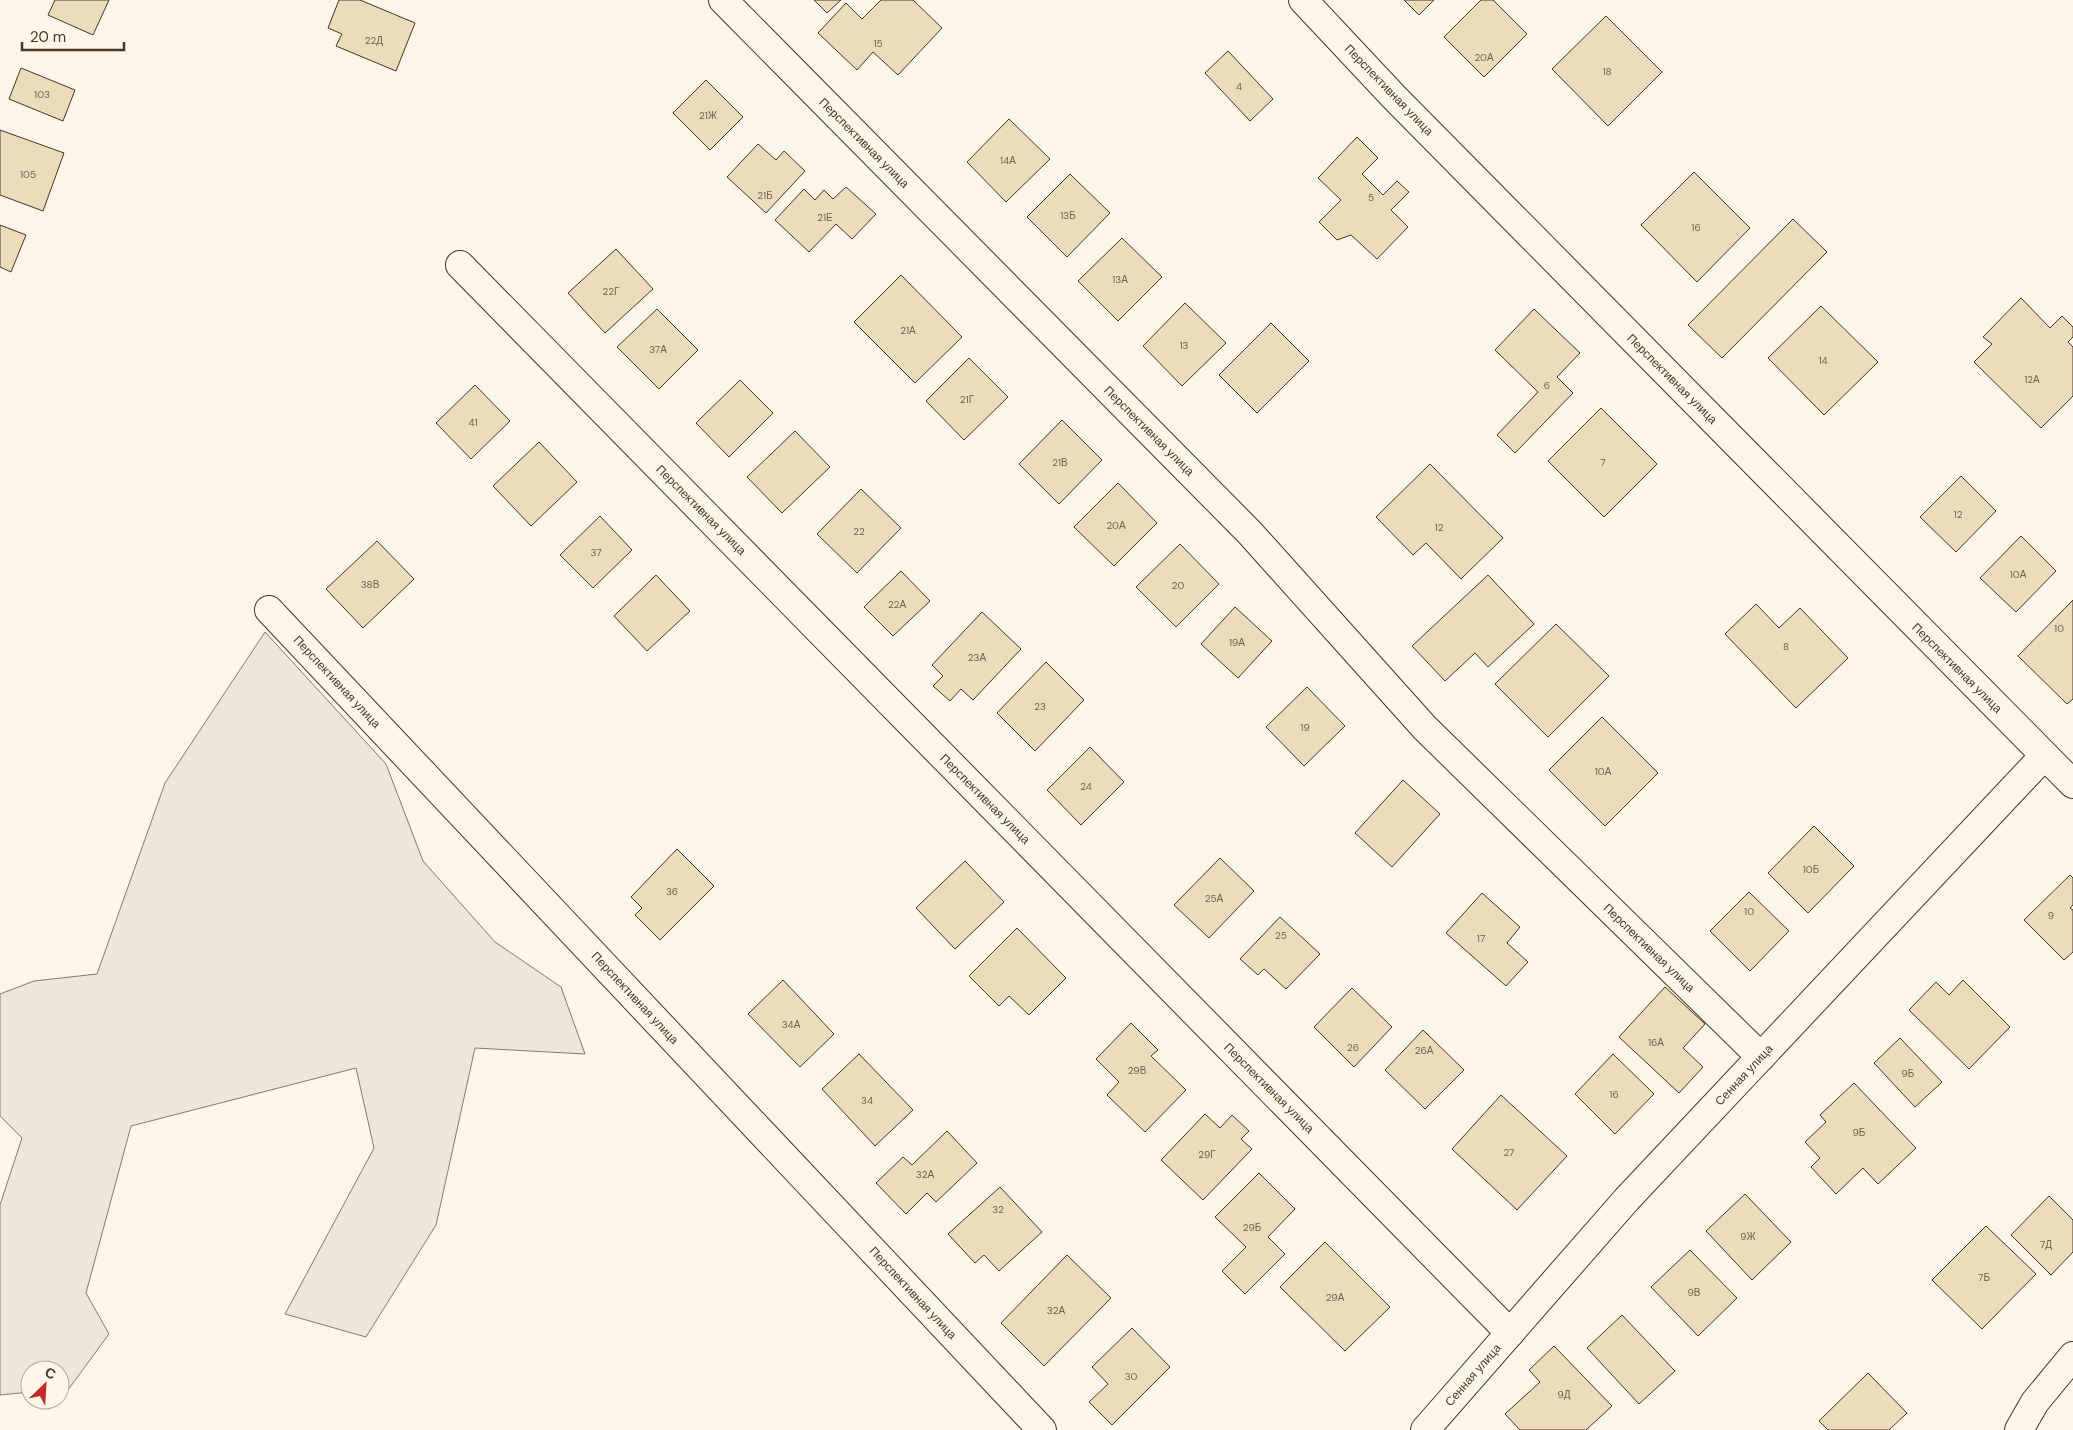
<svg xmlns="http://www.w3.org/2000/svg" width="2073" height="1430" font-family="'DM Sans',sans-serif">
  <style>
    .green { fill: #ede6d9; stroke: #887966 }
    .building { fill: #ecdcbc; stroke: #4a3520 }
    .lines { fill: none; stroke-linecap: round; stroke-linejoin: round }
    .street-casing { stroke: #4a3520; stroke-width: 30 }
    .street { stroke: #fbf6e9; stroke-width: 28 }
    .labels { text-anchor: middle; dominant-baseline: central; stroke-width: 4; stroke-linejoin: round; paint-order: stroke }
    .number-label { font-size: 10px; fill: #725f47 }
    .street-label { font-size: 12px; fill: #4a3520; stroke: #fbf6e9 }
  </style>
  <rect width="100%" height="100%" fill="#fbf6e9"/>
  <path class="green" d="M265,632L386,764L423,861L495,942L561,987L585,1054L475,1048L436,1225L366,1337L285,1314L374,1148L356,1068L131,1126L86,1293L109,1334L68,1390H60V1370H30V1392L0,1395V1205L22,1138L0,1116V994L34,981L97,974L165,783Z"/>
  <g class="building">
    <path d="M55,0H109L93,35L48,15Z"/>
    <path d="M339,0H360L415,23L396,71L336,46L342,34L328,28Z"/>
    <path d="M814,0H841L827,13Z"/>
    <path d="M881,0H913L942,28L898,75L873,52L857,70L818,33L846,3L862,19Z"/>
    <path d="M1404,0H1434L1419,15Z"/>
    <path d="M1481,0H1493L1527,34L1484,77L1444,37Z"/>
    <path d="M1606,16L1662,72L1608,126L1552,69Z"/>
    <path d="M1228,51L1273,99L1250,121L1205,73Z"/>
    <path d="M21,68L75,90L63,121L9,99Z"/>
    <path d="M706,80L743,117L710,150L673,113Z"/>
    <path d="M1009,119L1050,159L1006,202L967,162Z"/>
    <path d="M0,130L64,153L43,211L0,195Z"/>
    <path d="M1357,137L1378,158L1362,174L1383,195L1397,181L1409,192L1391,210L1408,227L1377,259L1351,235L1337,240L1319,222L1341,200L1318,178Z"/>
    <path d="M758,144L776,160L784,151L805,171L766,213L727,177Z"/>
    <path d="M1694,172L1750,228L1697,282L1641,225Z"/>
    <path d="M1070,174L1110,213L1067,257L1027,217Z"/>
    <path d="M846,187L876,214L852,239L836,224L809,252L775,220L804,189L815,200L824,190L833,199Z"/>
    <path d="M1793,219L1827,252L1722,358L1688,325Z"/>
    <path d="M0,225L26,235L11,272L0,267Z"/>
    <path d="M1122,238L1162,277L1118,321L1078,281Z"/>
    <path d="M616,249L653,289L605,333L568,293Z"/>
    <path d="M901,275L962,337L915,383L854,322Z"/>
    <path d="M2021,298L2050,328L2062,316L2073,327V337L2068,342L2073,347V396L2041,428L1974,362L1992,344L1983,337Z"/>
    <path d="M1185,303L1226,343L1182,386L1143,346Z"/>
    <path d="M1821,306L1878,362L1824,415L1768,358Z"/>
    <path d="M657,309L698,350L659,389L617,347Z"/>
    <path d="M1534,309L1580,353L1557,377L1573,393L1515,453L1497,435L1538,392L1495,350Z"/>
    <path d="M1271,323L1309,361L1257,413L1219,375Z"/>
    <path d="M969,358L1008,397L964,440L926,401Z"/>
    <path d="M740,380L773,413L729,457L696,423Z"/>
    <path d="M475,385L510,421L471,459L436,423Z"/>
    <path d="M1601,408L1657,464L1604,517L1548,461Z"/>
    <path d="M1062,420L1102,460L1059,504L1019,464Z"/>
    <path d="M795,431L830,467L782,513L747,477Z"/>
    <path d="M539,442L577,482L531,526L493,486Z"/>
    <path d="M1430,464L1503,538L1461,579L1426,543L1413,555L1376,517Z"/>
    <path d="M1961,476L1996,511L1956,552L1920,517Z"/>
    <path d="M1118,483L1157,523L1114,566L1074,527Z"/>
    <path d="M861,489L901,528L857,573L817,534Z"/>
    <path d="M600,516L632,550L593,588L560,555Z"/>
    <path d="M2021,536L2056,571L2016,612L1980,578Z"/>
    <path d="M377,541L414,579L363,628L326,589Z"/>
    <path d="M1180,544L1219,584L1176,627L1136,587Z"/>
    <path d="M901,571L930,601L893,636L864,607Z"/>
    <path d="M656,575L690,611L647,651L614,616Z"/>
    <path d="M1488,575L1534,624L1488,667L1475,653L1445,681L1412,646Z"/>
    <path d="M2073,600V699L2067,704L2018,656Z"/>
    <path d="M1756,604L1779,628L1800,608L1848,658L1796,708L1725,634Z"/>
    <path d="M1235,607L1272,641L1238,678L1201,644Z"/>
    <path d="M982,612L1021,649L973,700L961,689L950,701L933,686L943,676L932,665Z"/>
    <path d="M1556,624L1609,676L1548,737L1495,684Z"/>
    <path d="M1046,662L1084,700L1035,751L997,713Z"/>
    <path d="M1307,687L1345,726L1304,766L1266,727Z"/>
    <path d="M1602,717L1658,773L1605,826L1549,770Z"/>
    <path d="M1090,747L1124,782L1081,825L1047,790Z"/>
    <path d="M1403,780L1440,814L1392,867L1355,833Z"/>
    <path d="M1814,826L1854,866L1808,913L1768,873Z"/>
    <path d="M677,849L714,886L660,940L635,915L642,908L631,897Z"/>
    <path d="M1220,858L1254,891L1209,938L1174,905Z"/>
    <path d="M965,861L1004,902L955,949L916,908Z"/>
    <path d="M2070,875L2073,878V905L2070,908L2073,910V952L2064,960L2024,920Z"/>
    <path d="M1749,892L1789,931L1750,971L1710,931Z"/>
    <path d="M1482,893L1520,927L1507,943L1528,962L1506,986L1446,933Z"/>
    <path d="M1280,917L1320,954L1286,989L1264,969L1258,975L1240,959Z"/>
    <path d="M1017,928L1066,978L1029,1015L1009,996L999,1006L969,976Z"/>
    <path d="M783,980L834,1034L800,1067L748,1014Z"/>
    <path d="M1963,980L2010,1027L1969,1069L1909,1010L1936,982L1949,995Z"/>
    <path d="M1665,987L1705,1024L1683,1048L1703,1067L1679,1093L1619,1037Z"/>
    <path d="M1352,988L1392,1027L1354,1067L1314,1027Z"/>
    <path d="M1131,1023L1158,1050L1151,1056L1186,1090L1145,1132L1107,1095L1119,1082L1096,1059Z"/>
    <path d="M1423,1030L1464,1070L1425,1109L1385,1070Z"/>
    <path d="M1900,1038L1942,1082L1915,1107L1874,1063Z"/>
    <path d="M859,1054L913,1110L875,1146L822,1089Z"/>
    <path d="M1613,1054L1654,1094L1615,1134L1575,1094Z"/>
    <path d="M1854,1083L1916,1148L1878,1184L1863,1168L1836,1194L1811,1167L1820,1158L1805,1142L1826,1122L1820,1115Z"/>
    <path d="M1501,1095L1567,1156L1517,1210L1452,1149Z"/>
    <path d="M1205,1114L1220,1128L1232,1115L1249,1131L1241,1139L1252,1149L1203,1200L1161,1160Z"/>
    <path d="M947,1131L977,1163L936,1202L927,1193L906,1214L876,1183L903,1157L912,1165Z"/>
    <path d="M1259,1173L1295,1209L1268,1237L1285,1254L1245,1294L1222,1271L1246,1247L1215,1217Z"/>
    <path d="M1000,1187L1042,1232L999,1271L984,1255L975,1263L948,1234Z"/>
    <path d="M1745,1194L1791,1242L1752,1280L1706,1231Z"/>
    <path d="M2049,1196L2073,1220V1252L2051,1275L2011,1235Z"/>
    <path d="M1986,1226L2036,1274L1982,1329L1932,1280Z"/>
    <path d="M1325,1242L1390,1307L1345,1351L1280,1287Z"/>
    <path d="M1690,1250L1737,1298L1698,1336L1651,1287Z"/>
    <path d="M1067,1255L1111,1298L1044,1366L1001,1323Z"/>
    <path d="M1622,1315L1675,1371L1639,1404L1587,1348Z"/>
    <path d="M1132,1328L1170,1367L1112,1425L1089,1402L1108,1384L1092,1367Z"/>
    <path d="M1554,1346L1612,1406L1586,1430H1520L1505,1414L1540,1382L1529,1370Z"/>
    <path d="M1868,1373L1907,1413L1889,1430H1828L1819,1421Z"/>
  </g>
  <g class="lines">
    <defs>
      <g id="street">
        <path d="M723,0L1250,533L1425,728L1761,1057"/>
        <path d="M1303,0L1394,97L2073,784"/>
        <path d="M460,265L1510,1333"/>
        <path d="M269,610L1042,1430"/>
        <path d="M1425,1430L1627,1199L2044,756"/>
        <path d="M2019,1430L2035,1402L2073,1356"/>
      </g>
    </defs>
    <use href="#street" class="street-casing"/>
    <use href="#street" class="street"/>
  </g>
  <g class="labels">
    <g class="number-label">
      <text x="374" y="40">22Д</text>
      <text x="878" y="43">15</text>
      <text x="1484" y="57">20А</text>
      <text x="1607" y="71">18</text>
      <text x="1239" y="86">4</text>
      <text x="42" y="94">103</text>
      <text x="708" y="115">21Ж</text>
      <text x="1008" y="160">14А</text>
      <text x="28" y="174">105</text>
      <text x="765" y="195">21Б</text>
      <text x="1371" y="197">5</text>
      <text x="1068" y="215">13Б</text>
      <text x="825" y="217">21Е</text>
      <text x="1696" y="227">16</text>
      <text x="1120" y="279">13А</text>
      <text x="611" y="291">22Г</text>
      <text x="908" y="330">21А</text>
      <text x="1184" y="345">13</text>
      <text x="658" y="349">37А</text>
      <text x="1823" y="360">14</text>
      <text x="2032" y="379">12А</text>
      <text x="1547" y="385">6</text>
      <text x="967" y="399">21Г</text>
      <text x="473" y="422">41</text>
      <text x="1060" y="462">21В</text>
      <text x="1603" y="462">7</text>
      <text x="1958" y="514">12</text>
      <text x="1116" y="525">20А</text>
      <text x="1439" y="527">12</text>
      <text x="859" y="531">22</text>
      <text x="596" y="552">37</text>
      <text x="2018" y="574">10А</text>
      <text x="370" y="584">38В</text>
      <text x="1178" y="585">20</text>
      <text x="897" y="604">22А</text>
      <text x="2059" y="628">10</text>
      <text x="1237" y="642">19А</text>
      <text x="1786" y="646">8</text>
      <text x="977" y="657">23А</text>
      <text x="1040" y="706">23</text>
      <text x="1305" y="727">19</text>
      <text x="1603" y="771">10А</text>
      <text x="1086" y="786">24</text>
      <text x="1811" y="869">10Б</text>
      <text x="672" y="891">36</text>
      <text x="1214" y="898">25А</text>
      <text x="1749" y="911">10</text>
      <text x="2051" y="915">9</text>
      <text x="1281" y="935">25</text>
      <text x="1481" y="938">17</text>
      <text x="791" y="1024">34А</text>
      <text x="1656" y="1042">16А</text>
      <text x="1353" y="1047">26</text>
      <text x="1424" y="1050">26А</text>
      <text x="1137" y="1070">29В</text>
      <text x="1908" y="1073">9Б</text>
      <text x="1614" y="1094">16</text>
      <text x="867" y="1100">34</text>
      <text x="1859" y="1132">9Б</text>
      <text x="1509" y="1152">27</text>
      <text x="1207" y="1154">29Г</text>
      <text x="925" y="1174">32А</text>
      <text x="998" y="1209">32</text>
      <text x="1252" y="1227">29Б</text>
      <text x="1748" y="1236">9Ж</text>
      <text x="2046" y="1244">7Д</text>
      <text x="1984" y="1277">7Б</text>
      <text x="1694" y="1292">9В</text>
      <text x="1335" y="1297">29А</text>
      <text x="1056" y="1310">32А</text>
      <text x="1131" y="1376">30</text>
      <text x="1564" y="1394">9Д</text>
    </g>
    <g class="street-label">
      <text transform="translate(1389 90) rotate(46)">Перспективная улица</text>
      <text transform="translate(864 143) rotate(45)">Перспективная улица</text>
      <text transform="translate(1672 379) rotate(45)">Перспективная улица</text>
      <text transform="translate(1149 431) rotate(45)">Перспективная улица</text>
      <text transform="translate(701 510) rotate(45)">Перспективная улица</text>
      <text transform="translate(1957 668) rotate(45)">Перспективная улица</text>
      <text transform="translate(337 682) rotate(47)">Перспективная улица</text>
      <text transform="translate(985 799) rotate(45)">Перспективная улица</text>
      <text transform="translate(1649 948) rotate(44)">Перспективная улица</text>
      <text transform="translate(635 998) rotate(47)">Перспективная улица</text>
      <text transform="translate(1744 1075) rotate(-47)">Сенная улица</text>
      <text transform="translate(1269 1088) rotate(45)">Перспективная улица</text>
      <text transform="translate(913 1293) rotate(47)">Перспективная улица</text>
      <text transform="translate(1473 1375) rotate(-49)">Сенная улица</text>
    </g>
  </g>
  <g transform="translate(45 1385) rotate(25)"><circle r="24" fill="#fbf6e9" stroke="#b4a999"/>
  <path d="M0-4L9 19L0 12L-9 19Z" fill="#c62828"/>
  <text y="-8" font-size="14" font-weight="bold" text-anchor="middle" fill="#4a3520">С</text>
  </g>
  <path d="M22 42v8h102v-8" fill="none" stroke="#4a3520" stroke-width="2.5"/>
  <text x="30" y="42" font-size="15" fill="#4a3520" stroke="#fbf6e9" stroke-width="4" paint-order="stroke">20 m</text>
</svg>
